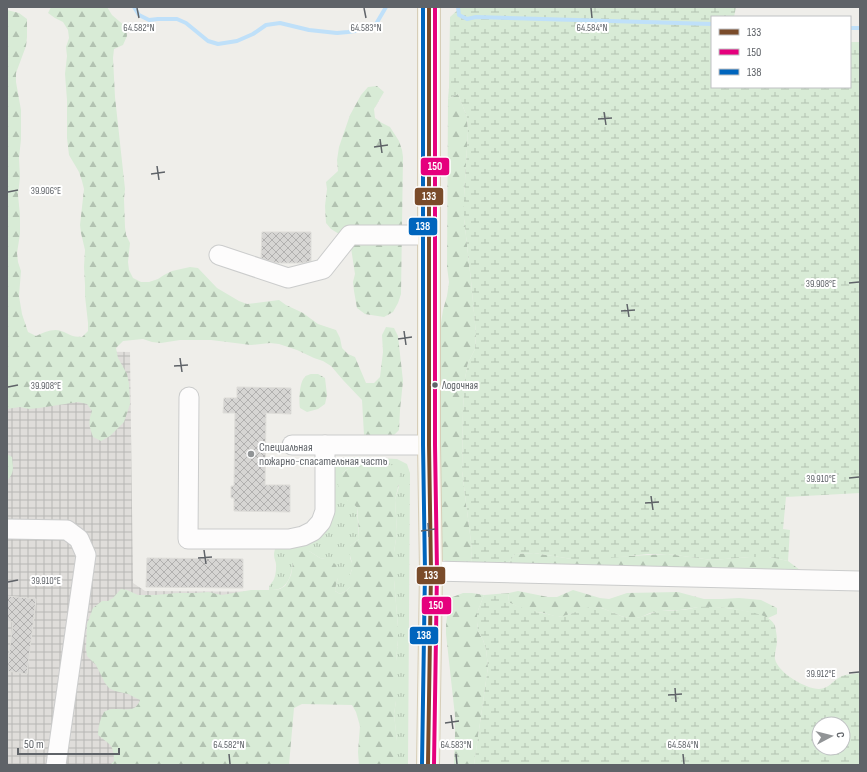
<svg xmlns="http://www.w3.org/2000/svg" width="867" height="772" font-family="'Sofia Sans Condensed',sans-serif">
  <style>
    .industrial { fill: url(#industrial-grid) }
    .grass { fill: url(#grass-tufts) }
    .forest { fill: url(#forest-firs) }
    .wetland { fill: url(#wetland-marsh); fill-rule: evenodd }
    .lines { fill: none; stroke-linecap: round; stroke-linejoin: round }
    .stream { stroke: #bfe0f9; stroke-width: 4 }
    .building { fill: url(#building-cross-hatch); stroke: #deddd9 }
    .minor-casing { stroke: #cbcccc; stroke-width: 21 }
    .major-casing { stroke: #d7ceb8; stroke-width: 24 }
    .minor { stroke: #fdfcfc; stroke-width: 19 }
    .major { stroke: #f4f2e9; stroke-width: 22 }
    .bus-1-casing { stroke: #fff; stroke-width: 7 }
    .bus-2-casing { stroke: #fff; stroke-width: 7 }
    .bus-3-casing { stroke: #fff; stroke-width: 7 }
    .bus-1 { stroke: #7a4b2a; stroke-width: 4 }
    .bus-2 { stroke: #e5007d; stroke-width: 4 }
    .bus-3 { stroke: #0065bd; stroke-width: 4 }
    .ticks { fill: none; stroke: #5f6368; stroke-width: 1.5 }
    .bus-dot { fill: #5f6368; stroke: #fff; stroke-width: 1.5 }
    .poi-dot { fill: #919496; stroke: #fff; stroke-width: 1.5 }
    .labels { text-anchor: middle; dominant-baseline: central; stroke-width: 4; stroke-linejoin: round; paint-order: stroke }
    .bus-label { font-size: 11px; fill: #5f6368; stroke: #fff; text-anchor: start }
    .poi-label { font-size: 12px; fill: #5f6368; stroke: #fff; text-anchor: start }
    .ticks-label { font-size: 10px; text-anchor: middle; fill: #5f6368; stroke: #fff; stroke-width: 4; stroke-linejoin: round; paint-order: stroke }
    .line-badge { stroke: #fff; stroke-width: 1.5 }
    .badge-label { font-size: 11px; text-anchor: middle; font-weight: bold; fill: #fff }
  </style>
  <defs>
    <pattern id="industrial-grid" width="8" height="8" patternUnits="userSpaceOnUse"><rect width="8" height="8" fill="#dfddda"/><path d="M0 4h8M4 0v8" fill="none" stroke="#b8b7b5"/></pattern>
    <pattern id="grass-tufts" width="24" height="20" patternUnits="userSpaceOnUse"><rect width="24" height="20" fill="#d8ebd6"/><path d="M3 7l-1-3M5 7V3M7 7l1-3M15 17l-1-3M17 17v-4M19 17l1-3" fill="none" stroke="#b2c2b1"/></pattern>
    <pattern id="forest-firs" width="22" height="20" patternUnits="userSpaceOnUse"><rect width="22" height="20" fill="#d8ebd6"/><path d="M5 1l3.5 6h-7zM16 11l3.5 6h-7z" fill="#b2c2b1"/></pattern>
    <pattern id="wetland-marsh" width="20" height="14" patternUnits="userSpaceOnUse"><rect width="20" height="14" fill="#d8ebd6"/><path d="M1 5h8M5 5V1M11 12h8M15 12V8" fill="none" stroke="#b2c2b1"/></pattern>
    <pattern id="building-cross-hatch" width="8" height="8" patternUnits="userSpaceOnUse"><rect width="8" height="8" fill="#d6d5d3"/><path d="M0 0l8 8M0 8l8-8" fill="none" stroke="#b1b0af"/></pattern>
  </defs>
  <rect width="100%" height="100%" fill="#efeeea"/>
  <path class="industrial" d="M7,350L130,352L133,583L145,591L292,592L288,765H7Z"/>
  <path class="grass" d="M351,457L397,459L407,464L410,473L408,765H397V741L394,714L396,701V661L398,640V627L394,580V552L397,532L395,500L399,486L391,465L374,467L362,464L356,465L346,470L342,474L347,500L353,503L357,508L359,539L350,546V558L352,563V569L350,575V587L346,591L340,594L335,591L336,585L338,578L325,559L320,558L309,551H303C300,555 295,559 293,563C292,566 292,570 291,573C288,585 281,591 269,590C269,585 270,585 273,581C275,578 276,572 276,568C277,560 272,559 275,549L305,540L334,464L343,458Z"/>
  <g class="forest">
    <path d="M51,7H107L112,15L126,27L127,36L123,45L114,49L113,58L115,97L125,189L124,199L125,227L126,235L130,243L128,262L129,270L133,278L141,282H149L158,279L164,275L172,271L190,267L198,268L217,288L239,301L247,304L279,300L286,305L303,313L318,324L336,330L340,338L342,348L348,354L355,357L366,383H374L380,377L383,352L382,335L386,327L394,328L398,336L403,381L400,410L399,430L392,437L373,439L364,435L362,400L343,380L331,366L323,361L314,358L297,350L279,344L270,343L251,345L211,340H180L161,343L152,342L143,339L123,341L116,348L118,358L127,374L129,384L130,404L124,422L110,436L101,441L93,437C89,426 88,422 92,411L87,404L78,402L39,408L29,409L20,407L7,409V10L19,13L27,19V37L26,46L16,73V82L21,110V139L19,158L20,177L18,195L20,215V234L17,253L18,262L21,271L19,296L22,314L28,332L36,336C43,333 53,328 61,331C70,334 71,337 82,337L88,331V323L85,296V285L84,267L85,250L81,233L80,225L84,189L82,181L79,172L69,155L67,138V100L65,74L67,56L66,47L69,38L68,30L63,22L55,18L48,13Z"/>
    <path d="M377,86L384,92L374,109L375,118L382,123L390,127L399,141L402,150L403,157L401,294L398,303L393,312L384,317L365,314L357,308L354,291L353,282L355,274L351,248L339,234L331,229L326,223L325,206L327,189L326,182L338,171L337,160L339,147L350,115L361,95L368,87Z"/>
    <path d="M458,94L467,117L468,131L464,197V218L471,281L476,334L475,349L468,363L465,378L463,409L462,471L472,550L471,566L454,564L440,559L439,336L443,310L447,296L449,282L447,267L448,99Z"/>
    <path d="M311,374H318L325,378L327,395L325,404L318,409L307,412L300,408C299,401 299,382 305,377C306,375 309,375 311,374Z"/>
    <path d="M7,454L12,457C13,468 15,472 7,481Z"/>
    <path d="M362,464L374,467L391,465L397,467L399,472L400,479L395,500L397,532L394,552V580L398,627V640L396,661V701L394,714L397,741V765H359L358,752L360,726L356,712L352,705L302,704L294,708L289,765H110L114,761C114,744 110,745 98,735C98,727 100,719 104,712C107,710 110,709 114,709C124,708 135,714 140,700L128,694L115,691L109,688L105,683L96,665L87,656L86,649L87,624L93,608L102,601H108L113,598L121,589L127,590L138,595H155L178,593H196L208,592L222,595L251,590H275L280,589L285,586L288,581L291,575L294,557L298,552L303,551H309L320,558L331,560L336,565L338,571V578L336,585L335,591L340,594L346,591L350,587V575L352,569V563L349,552L350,546L359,539C359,535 358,510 357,508C355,504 350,503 347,500C339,494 335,485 341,476C345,469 354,465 362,464Z"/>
    <path d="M534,553L572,559L668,554L712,560L750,557H769L788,561L804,573L506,566L515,554Z"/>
    <path d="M573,590L600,598L609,599L627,593L678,592L704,599H722L739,598L761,600L777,608V614L768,618L749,612L729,608L699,607L680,610H668L650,613L641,617L631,619L621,616L602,608L592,607L564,616H554L544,613L525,610L508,602L509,593L518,591L548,597H557Z"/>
    <path d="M463,593H472L484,595L477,613V622L478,631L483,640L486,649L488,667L474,765H454L455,735V716L446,634V624L450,598Z"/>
  </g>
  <g class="wetland">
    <path d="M461,7H736L734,17H712V87H850V42H860V493L786,497L783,529L790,530L788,561L769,557H750L712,560L668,554H648L592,560L572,559L534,553L515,554L506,566H471L472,550L462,471L463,409L465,378L468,363L475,349L476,334L471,281L464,218V197L468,131L467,117L458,94L448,99L449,88L450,17Z"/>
    <path d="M509,593L508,602C520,608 529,610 542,613C550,614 555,617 563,616C573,614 582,608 592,607C607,606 619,619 633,618C642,618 650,613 659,611C666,610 673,611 680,610C686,610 692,608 698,607C712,606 727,608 741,610C751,612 771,615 775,626C776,630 777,637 777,641C777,647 774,654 775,659C778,673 806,689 819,689C829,689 833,680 842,676C848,674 854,674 860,673V765H474L488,667L486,649L483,640L478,631L477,622V613L484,595ZM819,724H843V748H819Z"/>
  </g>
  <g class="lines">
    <g class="stream">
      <path d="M134,7L139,15L149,20L158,19H177L186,23L208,41L218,44L237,41L253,34L266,25L280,23L309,30L337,33L348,32L369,29L376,24L386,7"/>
      <path d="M458,7L459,15L467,19L476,17L712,24"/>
      <path d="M850,28H860"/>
    </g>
  </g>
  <g class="building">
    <path d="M262,232H311V261L302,263H277L261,258Z"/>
    <path d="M237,387L291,388V414L266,413L265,485H290V512L234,511V498H231V486H234L235,413H223L224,398H237Z"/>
    <path d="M147,558L243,559V588L146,587Z"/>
    <path d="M7,596L36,599L27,674L7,671L13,622L7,621Z"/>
  </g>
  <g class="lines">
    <defs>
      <g id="minor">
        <path d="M219,255L288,278L323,269L350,235H429"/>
        <path d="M189,397L188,539H289L303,536L313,531L321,522L325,511V445"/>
        <path d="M292,445H429"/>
        <path d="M7,529L67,530L79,539L86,555L56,765"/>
        <path d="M431,571L860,581"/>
      </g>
      <path id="major" d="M428,765L431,571L429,445V7"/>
    </defs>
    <use href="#minor" class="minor-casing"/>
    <use href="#major" class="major-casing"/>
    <use href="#minor" class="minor"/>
    <use href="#major" class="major"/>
    <defs>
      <path id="bus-1" d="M428,765L431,571L429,445V7"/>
      <path id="bus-2" d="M434,765L437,571L435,445V7"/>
      <path id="bus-3" d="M422,765L425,571L423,445V7"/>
    </defs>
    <use href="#bus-1" class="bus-1-casing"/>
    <use href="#bus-2" class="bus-2-casing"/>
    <use href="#bus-3" class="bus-3-casing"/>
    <use href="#bus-1" class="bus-1"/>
    <use href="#bus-2" class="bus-2"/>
    <use href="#bus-3" class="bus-3"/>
  </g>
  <path class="ticks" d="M137,8L139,18M364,8L366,18M591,8L592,18M604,112L606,125M598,119L612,118M380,139L382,153M374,147L388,145M157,166L159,180M151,174L165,172M8,192L18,190M849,283L859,282M627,304L629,317M621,311L635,310M404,331L406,345M398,339L412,337M180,358L182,372M174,366L188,365M8,387L18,385M849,478L859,477M651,496L653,510M645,503L659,502M428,523L429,537M421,531L435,529M204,550L206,564M198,558L212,557M8,582L18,580M849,673L859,672M675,688L676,702M668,695L682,694M451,715L453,729M445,723L459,721M229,754L230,764M456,754L457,764M683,754L684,764"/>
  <circle class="bus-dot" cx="435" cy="385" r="3.5"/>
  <circle class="poi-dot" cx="251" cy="454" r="4"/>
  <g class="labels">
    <g class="bus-label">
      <text x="442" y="385">Лодочная</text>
    </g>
    <g class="poi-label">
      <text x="259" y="447">Специальная<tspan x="259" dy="14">пожарно-спасательная часть</tspan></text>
    </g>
  </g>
  <g class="ticks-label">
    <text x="139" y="31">64.582°N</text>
    <text x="366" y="31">64.583°N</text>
    <text x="592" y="31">64.584°N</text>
    <text x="46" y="194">39.906°E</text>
    <text x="821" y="287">39.908°E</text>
    <text x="46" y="389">39.908°E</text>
    <text x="821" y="482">39.910°E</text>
    <text x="46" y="584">39.910°E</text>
    <text x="821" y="677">39.912°E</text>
    <text x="229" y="748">64.582°N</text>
    <text x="456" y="748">64.583°N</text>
    <text x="683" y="748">64.584°N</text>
  </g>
  <g class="line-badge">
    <rect x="420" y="157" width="30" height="19" rx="4" fill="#e5007d"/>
    <rect x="414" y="187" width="30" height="19" rx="4" fill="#7a4b2a"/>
    <rect x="408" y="217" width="30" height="19" rx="4" fill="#0065bd"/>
    <rect x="416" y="566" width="30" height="19" rx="4" fill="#7a4b2a"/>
    <rect x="421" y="596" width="31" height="19" rx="4" fill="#e5007d"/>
    <rect x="409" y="626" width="30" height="19" rx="4" fill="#0065bd"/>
  </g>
  <g class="badge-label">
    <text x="435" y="170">150</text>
    <text x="429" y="200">133</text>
    <text x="423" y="230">138</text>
    <text x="431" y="579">133</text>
    <text x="436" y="609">150</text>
    <text x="424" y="639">138</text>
  </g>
  <rect width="867" height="772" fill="none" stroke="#5f6368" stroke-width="16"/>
  <rect x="711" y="16" width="140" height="72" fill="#ffffff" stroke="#bfc1c3"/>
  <rect x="719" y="29" width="20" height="6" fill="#7a4b2a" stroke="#bfc1c3"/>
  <text x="747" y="36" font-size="12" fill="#5f6368">133</text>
  <rect x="719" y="49" width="20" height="6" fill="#e5007d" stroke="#bfc1c3"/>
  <text x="747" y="56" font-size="12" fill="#5f6368">150</text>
  <rect x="719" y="69" width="20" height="6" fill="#0065bd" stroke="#bfc1c3"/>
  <text x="747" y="76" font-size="12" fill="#5f6368">138</text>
  <g transform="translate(831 736) rotate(83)"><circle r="19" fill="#ffffff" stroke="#bfc1c3"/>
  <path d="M0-3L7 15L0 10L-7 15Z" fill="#919496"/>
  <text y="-6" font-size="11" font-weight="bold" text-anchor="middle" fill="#5f6368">С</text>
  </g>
  <path d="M18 748v6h101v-6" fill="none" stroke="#5f6368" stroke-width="2"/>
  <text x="24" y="748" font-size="12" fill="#5f6368" stroke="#ffffff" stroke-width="3" paint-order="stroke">50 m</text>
</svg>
